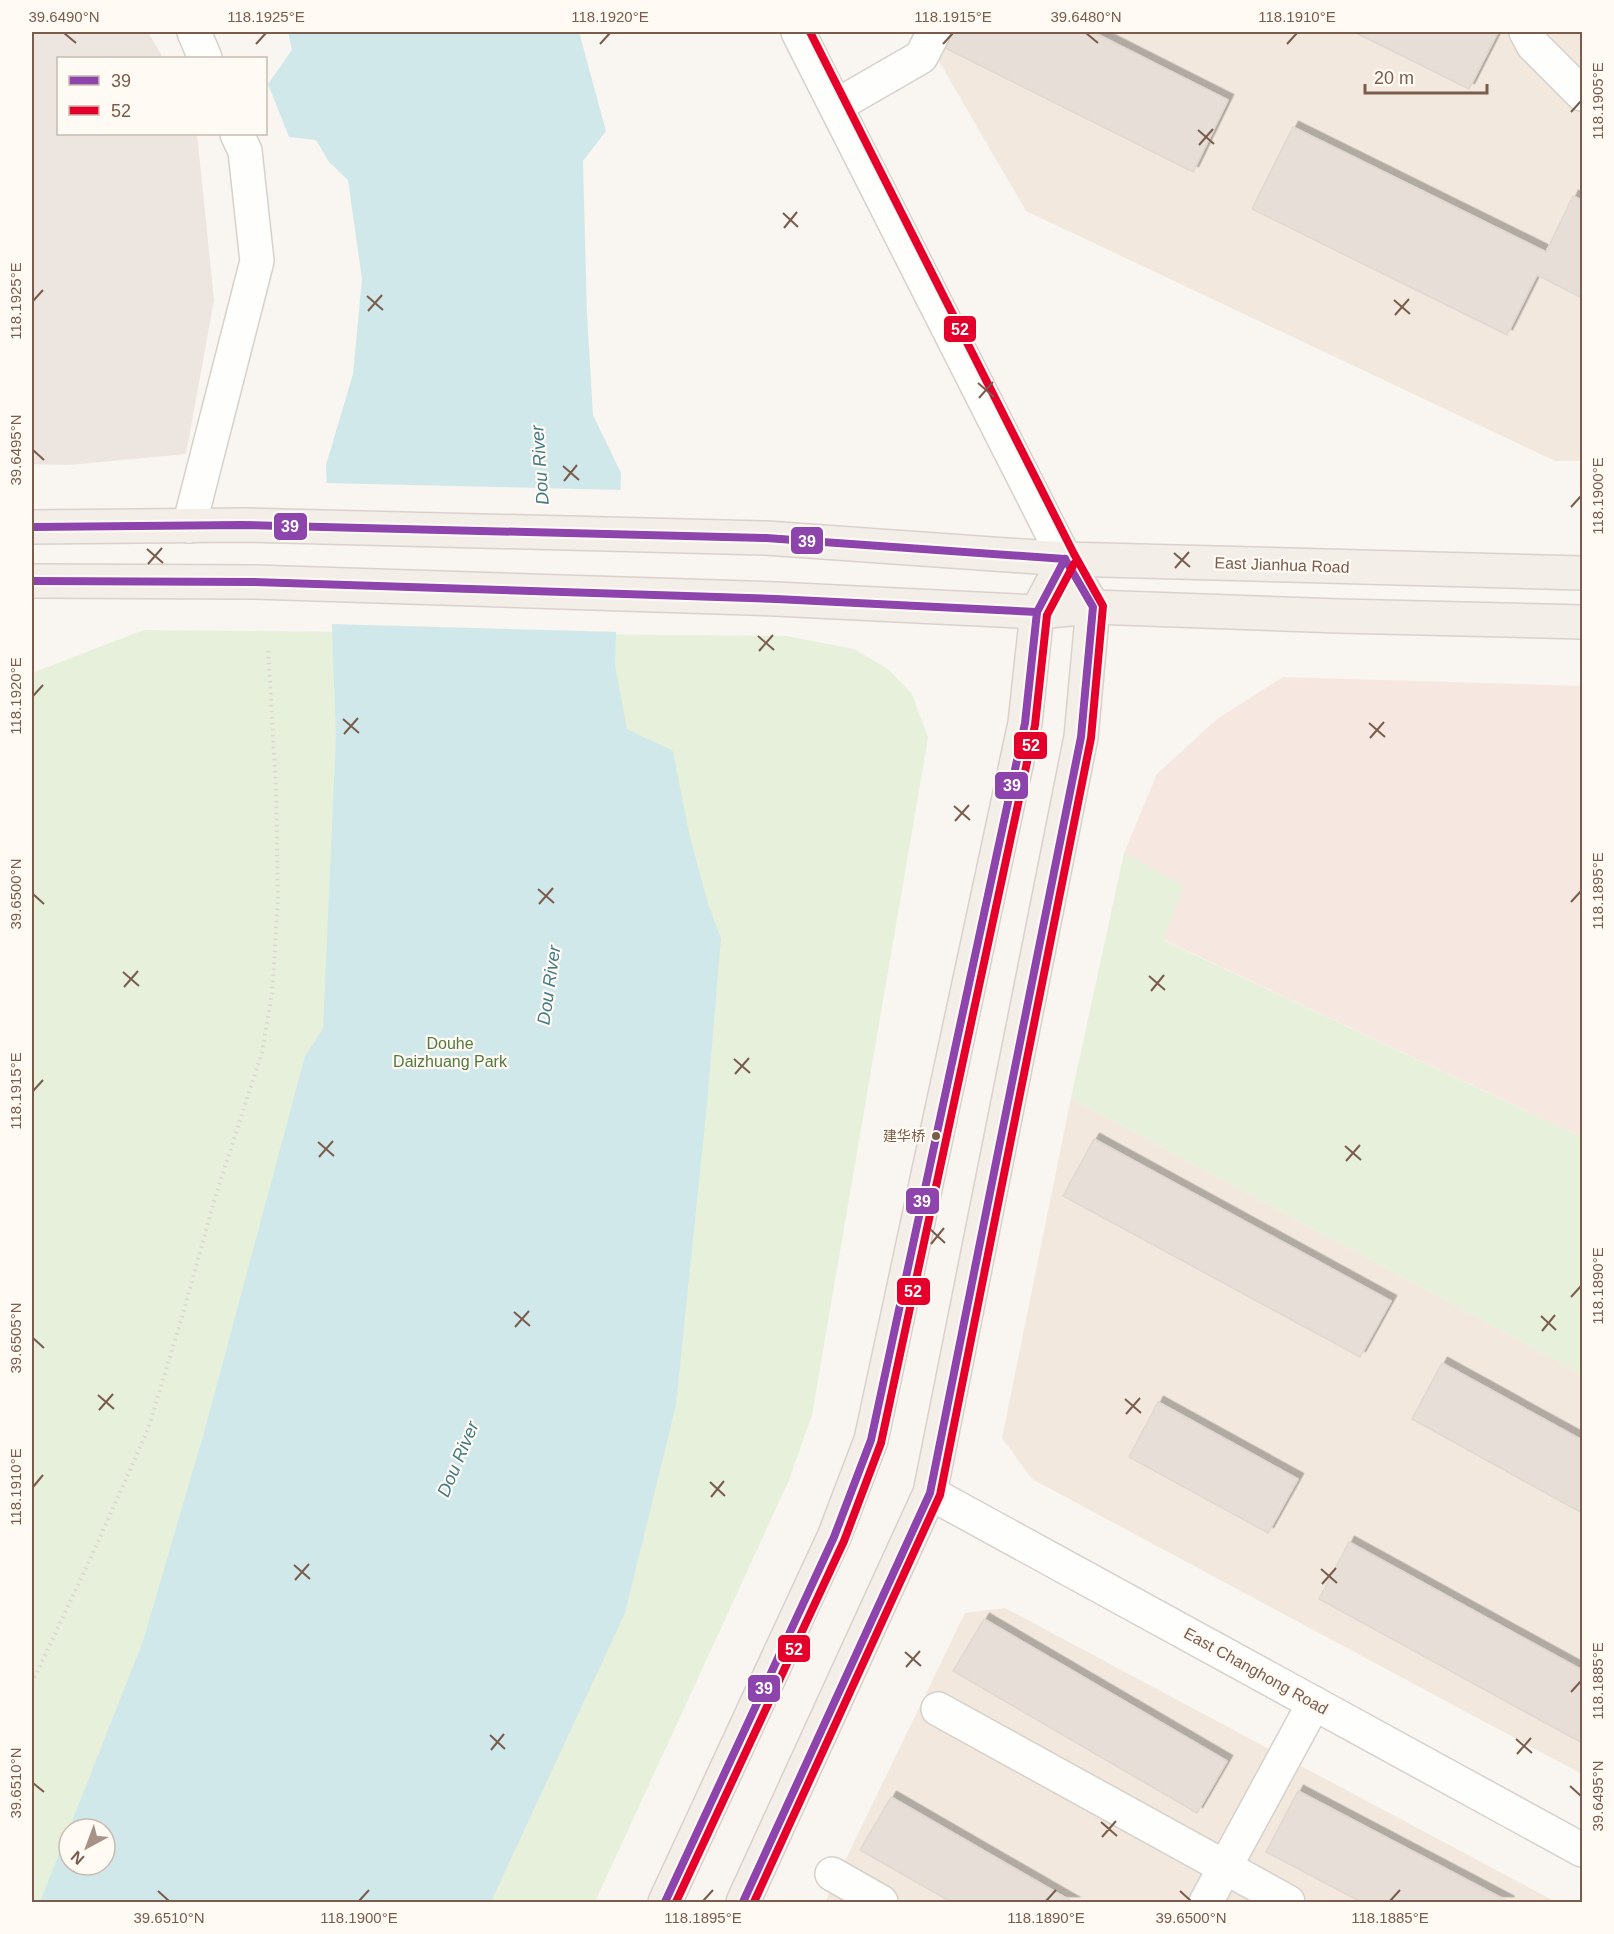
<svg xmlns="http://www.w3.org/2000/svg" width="1614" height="1934" font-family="Arial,'Noto Sans SC',sans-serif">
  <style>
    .residential { fill: #f2e8de }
    .commercial { fill: #f6e8e1 }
    .industrial { fill: #ede5e0 }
    .green { fill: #e7f0db; fill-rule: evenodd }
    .water { fill: #d0e8ea }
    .pier { fill: #f9f5f0 }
    .building { fill: #e6ded7; stroke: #e2d8d2; stroke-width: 1.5; filter: url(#shadow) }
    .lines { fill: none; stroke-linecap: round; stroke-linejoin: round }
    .minor-casing { stroke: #d7d1cb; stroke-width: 36 }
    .major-casing { stroke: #dad1cc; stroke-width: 36 }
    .path { stroke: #dcd5d0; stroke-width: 4; stroke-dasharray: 1.5 4.5; stroke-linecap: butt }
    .minor { stroke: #fefefd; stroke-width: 33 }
    .major { stroke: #f3eee8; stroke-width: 33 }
    .bus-1-casing { stroke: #fffaf3; stroke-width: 12 }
    .bus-2-casing { stroke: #fffaf3; stroke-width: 12 }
    .bus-1 { stroke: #8e44ad; stroke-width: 8 }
    .bus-2 { stroke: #e4002b; stroke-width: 8 }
    .ticks { fill: none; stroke: #7a5c4d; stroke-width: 2 }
    .bus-dot { fill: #7a5c4d; stroke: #fffaf3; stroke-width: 2 }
    .labels { text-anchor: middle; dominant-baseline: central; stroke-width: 4.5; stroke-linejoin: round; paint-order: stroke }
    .bus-label { font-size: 14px; fill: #7a5c4d; stroke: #fffaf3; text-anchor: end }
    .street-label { font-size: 16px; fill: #7a5c4d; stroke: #fffaf3 }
    .park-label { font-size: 16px; fill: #537a41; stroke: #fffaf3 }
    .water-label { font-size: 18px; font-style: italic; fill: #437c86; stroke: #fffaf3 }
    .line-badge { stroke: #fffaf3; stroke-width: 2 }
    .badge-label { font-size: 16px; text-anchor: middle; font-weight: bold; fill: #fff }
    .neatline { fill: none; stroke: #7a5c4d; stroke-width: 2 }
    .ticks-label { font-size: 15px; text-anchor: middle; fill: #7a5c4d }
  </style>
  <defs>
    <filter id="shadow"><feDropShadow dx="5.5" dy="-5.5" stdDeviation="0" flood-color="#0004"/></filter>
  </defs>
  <rect width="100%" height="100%" fill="#f9f5f0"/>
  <g class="residential">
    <path d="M922,32H1582V461H1555L1026,211Z"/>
    <path d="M1071,1098L1582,1374V1774L1032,1479L1002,1438Z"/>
    <path d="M1005,1608L1556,1902H825L965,1613Z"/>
  </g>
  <path class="commercial" d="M1283,677L1582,686V1137L1162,939L1183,886L1124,853L1157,774L1217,719Z"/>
  <path class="industrial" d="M32,32H148L163,58H58V134H197L214,300L186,454L68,465L32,464Z"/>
  <g class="green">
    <path d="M144,630L786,636L854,649L888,669L912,694L928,738L812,1415L789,1480L595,1902H32V673ZM69,1829H105V1865H69Z"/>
    <path d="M1124,853L1184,886L1163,940L1582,1137V1374L1071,1098Z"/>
  </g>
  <path class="water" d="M288,32H579L606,131L583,161L587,315L593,415L621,473L615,665L627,729L673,751L689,833L708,904L721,938L707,1104L676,1405L625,1613L491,1902H40L69,1829V1865H105V1829H69L143,1641L205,1429L305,1056L323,1029L336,736L326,465L353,374L362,279L348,180L329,162L316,140L289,137L268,84L292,50Z"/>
  <path class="pier" d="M324,483L623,490L619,632L329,624Z"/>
  <g class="building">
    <path d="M949,32H1093L1228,100L1193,172L941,46Z"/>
    <path d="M1354,32H1498L1469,89Z"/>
    <path d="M1293,127L1546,252L1573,196L1582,200V298L1537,275L1507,335L1252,209Z"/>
    <path d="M1094,1139L1391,1301L1360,1357L1063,1196Z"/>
    <path d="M1442,1363L1582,1440V1513L1412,1419Z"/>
    <path d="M1158,1402L1298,1479L1268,1533L1129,1457Z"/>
    <path d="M1349,1542L1582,1670V1743L1319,1599Z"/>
    <path d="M984,1619L1227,1761L1197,1813L953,1671Z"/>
    <path d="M1298,1791L1509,1902H1361L1266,1852Z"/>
    <path d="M891,1797L1073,1902H951L860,1850Z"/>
  </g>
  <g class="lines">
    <defs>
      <g id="minor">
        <path d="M194,32L205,58"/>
        <path d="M798,32L1065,559"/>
        <path d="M1526,32L1533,45L1582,94"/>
        <path d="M836,106L921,57L934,32"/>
        <path d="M189,526L257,261L245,151L237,134"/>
        <path d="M930,1493L1582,1850"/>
        <path d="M938,1709L1288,1902"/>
        <path d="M832,1874L881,1902"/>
        <path d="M1206,1902L1314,1703"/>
      </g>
      <g id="major">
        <path d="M32,527L243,525L766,538L1065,559L1582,573"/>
        <path d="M32,581L254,582L776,599L1037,612L1093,607L1339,616L1582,622"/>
        <path d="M665,1902L834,1537L871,1440L1025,723L1037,612L1065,559"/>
        <path d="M743,1902L930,1493L1081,737L1093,607L1065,559"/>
      </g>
    </defs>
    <use href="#minor" class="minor-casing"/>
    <use href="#major" class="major-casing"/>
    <path class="path" d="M32,1683L98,1542L148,1429L183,1314L214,1201L262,1052L272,994L278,899L276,788L268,647"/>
    <use href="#minor" class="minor"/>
    <use href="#major" class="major"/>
    <defs>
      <g id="bus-1">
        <path d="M32,527L243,525L766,538L1065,559"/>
        <path d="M32,581L254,582L776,599L1037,612"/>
        <path d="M665,1902L834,1537L871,1440L1025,723L1037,612L1065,559"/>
        <path d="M743,1902L930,1493L1081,737L1093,607L1065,559"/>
      </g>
      <g id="bus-2">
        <path d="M676,1902L844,1541L881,1443L1035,725L1047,615L1074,564"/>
        <path d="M754,1902L940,1495L1091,738L1103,606L1074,554L810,32"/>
      </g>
    </defs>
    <use href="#bus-1" class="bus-1-casing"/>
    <use href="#bus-2" class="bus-2-casing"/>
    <use href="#bus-1" class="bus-1"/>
    <use href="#bus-2" class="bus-2"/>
  </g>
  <path class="ticks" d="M64,33L76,43M1086,33L1098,43M256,44L266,33M600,44L610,33M943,44L953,33M1287,44L1297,33M1571,112L1581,101M1198,130L1214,144M1199,145L1213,129M783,213L798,227M784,228L797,212M367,296L383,310M1394,300L1410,314M33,301L43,290M368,311L382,295M1395,315L1409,299M978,383L994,397M979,398L993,382M33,450L44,460M563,466L579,480M564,481L577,465M1571,507L1581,496M147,549L163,563M1174,553L1190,567M148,564L162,548M1175,568L1189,552M758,636L774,650M759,651L773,635M33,696L43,685M343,719L359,733M1369,723L1385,737M344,734L358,718M1370,738L1384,722M954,806L970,820M955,821L969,805M538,889L554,903M33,894L44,904M1571,902L1581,891M539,904L553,888M123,972L139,986M1149,976L1165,990M124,987L138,971M1151,991L1164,975M734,1059L750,1073M735,1074L749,1058M33,1091L43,1080M318,1142L334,1156M1345,1146L1361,1160M319,1157L333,1141M1346,1161L1360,1145M930,1229L945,1243M931,1244L944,1228M1571,1297L1581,1286M514,1312L530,1326M1541,1316L1556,1330M515,1327L529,1311M1542,1331L1555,1315M33,1338L44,1348M98,1395L114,1409M1125,1399L1141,1413M99,1410L113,1394M1126,1414L1140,1398M710,1482L725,1496M33,1487L43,1475M711,1497L724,1481M294,1565L310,1579M1321,1569L1337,1583M295,1580L309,1564M1322,1584L1336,1568M905,1652L921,1666M906,1667L920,1651M1571,1692L1581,1681M490,1735L505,1749M1516,1739L1532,1753M491,1750L504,1734M1517,1754L1531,1738M33,1783L44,1792M1570,1786L1581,1796M1101,1822L1117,1836M1102,1837L1116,1821M158,1891L169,1901M1180,1891L1191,1901M359,1901L369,1890M703,1901L713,1890M1046,1901L1056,1890M1390,1901L1400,1890"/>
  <circle class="bus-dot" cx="936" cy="1136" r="5"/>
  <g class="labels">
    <g class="bus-label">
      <text x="925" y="1136">建华桥</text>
    </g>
    <g class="street-label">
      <text transform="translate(1282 565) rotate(2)">East Jianhua Road</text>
      <text transform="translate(1256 1671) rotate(29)">East Changhong Road</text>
    </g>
    <g class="park-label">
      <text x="450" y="1043">Douhe<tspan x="450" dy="18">Daizhuang Park</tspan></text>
    </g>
    <g class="water-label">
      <text transform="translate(540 465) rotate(-94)">Dou River</text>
      <text transform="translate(549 985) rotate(-82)">Dou River</text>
      <text transform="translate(458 1459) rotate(-67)">Dou River</text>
    </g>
  </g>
  <g class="line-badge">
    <rect x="943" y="315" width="34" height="28" rx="6" fill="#e4002b"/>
    <rect x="273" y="512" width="35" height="29" rx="6" fill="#8e44ad"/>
    <rect x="790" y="526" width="34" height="29" rx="6" fill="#8e44ad"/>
    <rect x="1013" y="731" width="35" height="29" rx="6" fill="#e4002b"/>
    <rect x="994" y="771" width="35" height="29" rx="6" fill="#8e44ad"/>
    <rect x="905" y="1187" width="35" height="28" rx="6" fill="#8e44ad"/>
    <rect x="896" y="1277" width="35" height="29" rx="6" fill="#e4002b"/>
    <rect x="777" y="1634" width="34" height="29" rx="6" fill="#e4002b"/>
    <rect x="747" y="1674" width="34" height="29" rx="6" fill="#8e44ad"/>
  </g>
  <g class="badge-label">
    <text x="960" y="335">52</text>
    <text x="290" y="532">39</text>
    <text x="807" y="547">39</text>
    <text x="1031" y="751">52</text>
    <text x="1012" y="791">39</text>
    <text x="922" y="1207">39</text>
    <text x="913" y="1297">52</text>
    <text x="794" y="1655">52</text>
    <text x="764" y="1694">39</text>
  </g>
  <rect width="1614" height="1934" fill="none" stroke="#fffaf3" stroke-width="66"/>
  <rect x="57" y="57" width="210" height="78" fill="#fffaf3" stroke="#cabbb1" stroke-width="1.5"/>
  <rect x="69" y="76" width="30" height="9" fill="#8e44ad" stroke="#cabbb1" stroke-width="1.5"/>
  <text x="111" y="87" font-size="18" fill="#7a5c4d">39</text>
  <rect x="69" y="106" width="30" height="9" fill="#e4002b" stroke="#cabbb1" stroke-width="1.5"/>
  <text x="111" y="117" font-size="18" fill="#7a5c4d">52</text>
  <g transform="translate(87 1847) rotate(221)"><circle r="28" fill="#fffaf3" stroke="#cabbb1" stroke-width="1.5"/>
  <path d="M0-4.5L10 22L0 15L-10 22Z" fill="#a69286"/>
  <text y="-9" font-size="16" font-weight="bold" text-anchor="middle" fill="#7a5c4d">N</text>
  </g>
  <path d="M1365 84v9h122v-9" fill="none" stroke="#7a5c4d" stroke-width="3"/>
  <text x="1374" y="84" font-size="18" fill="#7a5c4d" stroke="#fffaf3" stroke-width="4.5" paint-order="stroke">20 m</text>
  <rect x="33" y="33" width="1548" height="1868" class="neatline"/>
  <g class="ticks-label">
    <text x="64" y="22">39.6490°N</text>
    <text x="266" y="22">118.1925°E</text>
    <text x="610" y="22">118.1920°E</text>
    <text x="953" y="22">118.1915°E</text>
    <text x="1086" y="22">39.6480°N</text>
    <text x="1297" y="22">118.1910°E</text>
    <text transform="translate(1598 101) rotate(-90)" y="5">118.1905°E</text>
    <text transform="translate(16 301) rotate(-90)" y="5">118.1925°E</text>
    <text transform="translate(16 450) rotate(-90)" y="5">39.6495°N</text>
    <text transform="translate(1598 496) rotate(-90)" y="5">118.1900°E</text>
    <text transform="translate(16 696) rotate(-90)" y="5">118.1920°E</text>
    <text transform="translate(1598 891) rotate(-90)" y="5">118.1895°E</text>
    <text transform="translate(16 894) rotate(-90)" y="5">39.6500°N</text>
    <text transform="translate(16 1091) rotate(-90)" y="5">118.1915°E</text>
    <text transform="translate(1598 1286) rotate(-90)" y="5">118.1890°E</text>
    <text transform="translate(16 1338) rotate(-90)" y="5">39.6505°N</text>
    <text transform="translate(16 1487) rotate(-90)" y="5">118.1910°E</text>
    <text transform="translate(1598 1681) rotate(-90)" y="5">118.1885°E</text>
    <text transform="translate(16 1783) rotate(-90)" y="5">39.6510°N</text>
    <text transform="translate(1598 1796) rotate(-90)" y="5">39.6495°N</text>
    <text x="169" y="1923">39.6510°N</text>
    <text x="359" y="1923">118.1900°E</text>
    <text x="703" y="1923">118.1895°E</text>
    <text x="1046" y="1923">118.1890°E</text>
    <text x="1191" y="1923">39.6500°N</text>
    <text x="1390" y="1923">118.1885°E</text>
  </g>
</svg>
